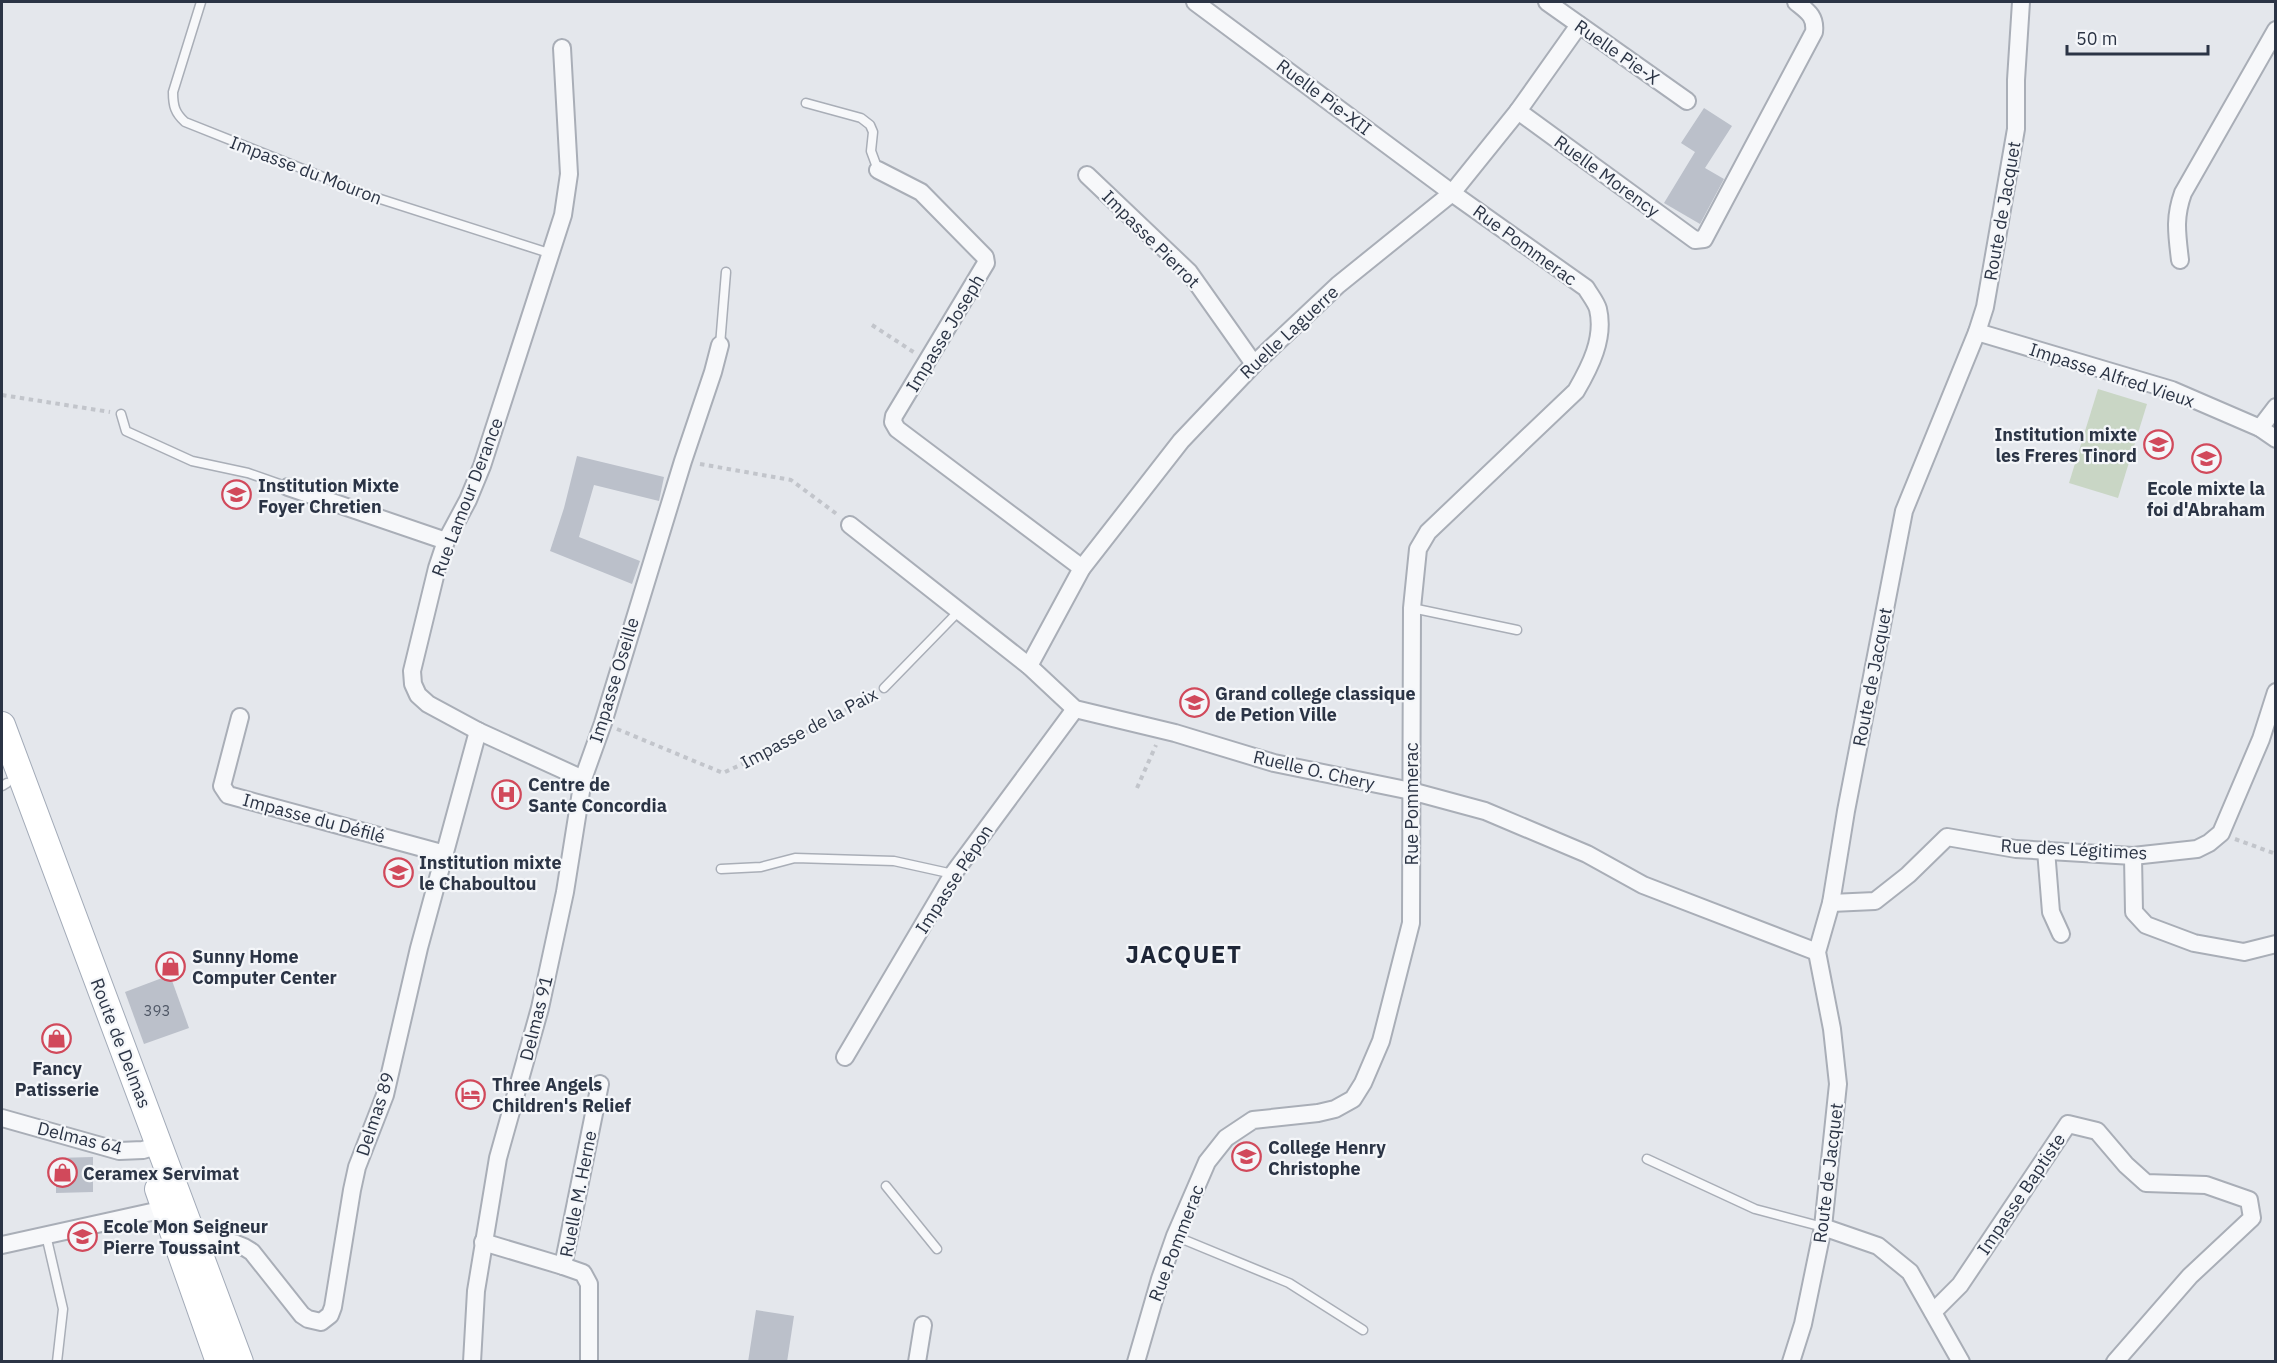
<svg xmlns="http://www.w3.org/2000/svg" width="2277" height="1363" font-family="'IBM Plex Sans',sans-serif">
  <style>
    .green { fill: #c9d6c5 }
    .building { fill: #bbc0ca }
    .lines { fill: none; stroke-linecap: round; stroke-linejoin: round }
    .service-casing { stroke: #a9aeb7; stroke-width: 11 }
    .minor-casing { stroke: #a9aeb7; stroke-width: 20 }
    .primary-casing { stroke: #a3abb8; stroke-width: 28 }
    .path { stroke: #c2c5cb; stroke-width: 4; stroke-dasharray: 4.5 4.5; stroke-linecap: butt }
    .service { stroke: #f7f8fa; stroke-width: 8 }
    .minor { stroke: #f7f8fa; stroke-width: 16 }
    .primary { stroke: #fff; stroke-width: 26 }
    .labels { text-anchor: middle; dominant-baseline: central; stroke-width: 4.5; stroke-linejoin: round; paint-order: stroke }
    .number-label { font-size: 15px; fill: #4f5766 }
    .street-label { font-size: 18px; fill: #2b3445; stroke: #f4f6f9 }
    .poi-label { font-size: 18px; font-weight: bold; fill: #2b3445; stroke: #f4f6f9; text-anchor: start }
    .district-label { font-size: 24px; font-weight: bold; letter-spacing: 1.5px; fill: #1d2536; stroke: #f4f6f9 }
  </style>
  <rect width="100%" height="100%" fill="#e4e7ec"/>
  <path class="green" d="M2098,389L2147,404L2118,498L2069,483Z"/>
  <g class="building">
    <path d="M1704,108L1732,126L1705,168L1724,179L1700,224L1664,203L1695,152L1681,143Z"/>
    <path d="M577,456L664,477L659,501L594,485L579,537L640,561L632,584L550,551L564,508Z"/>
    <path d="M170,975L189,1028L144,1044L125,992Z"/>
    <path d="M93,1157V1192L56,1193V1158Z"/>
    <path d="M756,1310L794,1316L787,1362H748Z"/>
  </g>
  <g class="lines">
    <defs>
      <g id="service">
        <path d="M201,2L173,92C173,106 175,113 185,122L371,196L552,254"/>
        <path d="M806,103L861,118L870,125L873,132L871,151L878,170"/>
        <path d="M720,345L726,272"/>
        <path d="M121,414L126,431L192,461L248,473L288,487"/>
        <path d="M1412,608L1517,630"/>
        <path d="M884,688L959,611"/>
        <path d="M2,786L7,783"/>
        <path d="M721,869L761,867L795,858L894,861L953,874"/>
        <path d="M1647,1159L1755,1209L1823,1227"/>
        <path d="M886,1186L937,1249"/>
        <path d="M46,1235L63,1309L57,1362"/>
        <path d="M1175,1236L1289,1283L1363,1330"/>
      </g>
      <g id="minor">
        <path d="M1547,2L1687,101"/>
        <path d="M562,48L569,174L563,215L482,466L468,500L446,541L437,568L412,671L413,684L418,695L428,704L478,731L583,779"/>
        <path d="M1518,111L1695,240L1704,239L1814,32C1816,16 1807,11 1796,2"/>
        <path d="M878,170L921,192L985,257L986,263L894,416L893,422L897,429L1082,568"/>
        <path d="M1087,175L1189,272L1254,364"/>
        <path d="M2180,260C2177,234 2174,218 2183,193L2276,30"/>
        <path d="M1977,332L2172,390L2260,428L2276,439"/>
        <path d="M2260,428L2276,407"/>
        <path d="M288,487L446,541"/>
        <path d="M850,525L1029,666L1075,709L1175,733L1274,763L1411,791L1485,811L1587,854L1643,885L1817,952"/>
        <path d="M1029,666L1082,568L1181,441L1254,364L1338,285L1452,193L1518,111L1579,25"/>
        <path d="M240,717L222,786L228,795L445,854"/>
        <path d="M2046,850L2051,912L2061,934"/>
        <path d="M2133,856L2134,912L2146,925L2194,943L2244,952L2276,944"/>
        <path d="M1831,903L1875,901L1908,875L1947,837L2016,849L2133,856L2197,849L2209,843L2221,833L2261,739L2276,692"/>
        <path d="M845,1057L953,874L1075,709"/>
        <path d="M2,1118L119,1151L143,1150L160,1145"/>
        <path d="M1823,1227L1878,1246L1910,1272L1961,1362"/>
        <path d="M483,1242L563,1266"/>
        <path d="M2,1245L165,1209"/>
        <path d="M187,1246C208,1238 233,1238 252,1252L302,1315L308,1319L321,1322L330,1315L333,1307L352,1190L357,1167L385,1095L419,948L478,731"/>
        <path d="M1933,1312L1960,1285L2068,1124L2097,1131L2126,1165L2146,1183L2206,1185L2249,1200L2252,1218L2190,1276L2115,1362"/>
        <path d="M472,1362L476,1291L498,1158L540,1008L565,892L583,779L603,723L683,461L713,372L720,345"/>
        <path d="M589,1362V1284L583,1273L563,1266L600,1084"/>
        <path d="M917,1362L923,1325"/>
        <path d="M1136,1362L1160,1279L1175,1236L1207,1162L1226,1138L1253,1120L1318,1113L1335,1109L1353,1099L1363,1083L1381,1041L1411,923L1412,608L1418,549L1428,532L1576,391C1590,367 1605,338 1598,309C1596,302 1590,295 1586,288L1452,193L1195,2"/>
        <path d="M1791,1362L1803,1324L1823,1227L1838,1084L1832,1029L1817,952L1831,903L1846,811L1904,511L1977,332L1985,307L2016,129V80L2021,2"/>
      </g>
      <g id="primary">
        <path d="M2,725L240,1362"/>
        <path d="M158,1189L219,1362"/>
      </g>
    </defs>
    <use href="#service" class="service-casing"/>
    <use href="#minor" class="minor-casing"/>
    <use href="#primary" class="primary-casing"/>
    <g class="path">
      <path d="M872,325L915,353"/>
      <path d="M2,395L110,412"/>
      <path d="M700,464L791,480L838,515"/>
      <path d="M617,729L723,773L787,743L875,693"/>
      <path d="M1137,788L1156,745"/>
      <path d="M2235,839L2276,854"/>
    </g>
    <use href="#service" class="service"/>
    <use href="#minor" class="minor"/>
    <use href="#primary" class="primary"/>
  </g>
  <defs>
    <symbol id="school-ring" viewBox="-11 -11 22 22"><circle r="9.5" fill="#f4f6f9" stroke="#d1495b" stroke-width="1.5"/><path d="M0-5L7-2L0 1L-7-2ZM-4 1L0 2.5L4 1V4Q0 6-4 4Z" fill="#d1495b"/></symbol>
    <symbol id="hospital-ring" viewBox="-11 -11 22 22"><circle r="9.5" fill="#f4f6f9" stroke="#d1495b" stroke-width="1.5"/><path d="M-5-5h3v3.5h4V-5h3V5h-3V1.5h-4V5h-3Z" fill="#d1495b"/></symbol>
    <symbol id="shop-ring" viewBox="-11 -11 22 22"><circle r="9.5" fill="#f4f6f9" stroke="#d1495b" stroke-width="1.5"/><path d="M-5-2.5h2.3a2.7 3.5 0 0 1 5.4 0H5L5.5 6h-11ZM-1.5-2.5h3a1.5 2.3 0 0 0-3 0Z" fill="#d1495b"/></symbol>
    <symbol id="hotel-ring" viewBox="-11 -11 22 22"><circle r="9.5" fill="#f4f6f9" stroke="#d1495b" stroke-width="1.5"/><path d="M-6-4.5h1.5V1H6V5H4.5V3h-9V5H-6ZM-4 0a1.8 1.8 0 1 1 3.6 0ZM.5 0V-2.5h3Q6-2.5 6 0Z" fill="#d1495b"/></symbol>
  </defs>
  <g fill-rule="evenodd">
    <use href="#school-ring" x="2142" y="428" width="33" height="33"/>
    <use href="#school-ring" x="2190" y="442" width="33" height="33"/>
    <use href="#school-ring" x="220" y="478" width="33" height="33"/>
    <use href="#school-ring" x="1178" y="686" width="33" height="33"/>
    <use href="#hospital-ring" x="490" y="778" width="33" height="33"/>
    <use href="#school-ring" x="382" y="856" width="33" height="33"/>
    <use href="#shop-ring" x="154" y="950" width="33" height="33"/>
    <use href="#shop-ring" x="40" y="1022" width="33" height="33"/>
    <use href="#hotel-ring" x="454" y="1078" width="33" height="33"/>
    <use href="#school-ring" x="1230" y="1140" width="33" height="33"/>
    <use href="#shop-ring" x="46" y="1156" width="33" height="33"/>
    <use href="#school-ring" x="66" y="1220" width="33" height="33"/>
  </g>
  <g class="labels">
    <g class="number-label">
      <text x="157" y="1010">393</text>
    </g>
    <g class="street-label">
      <text transform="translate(1617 52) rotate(35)">Ruelle Pie-X</text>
      <text transform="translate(1324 97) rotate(37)">Ruelle Pie-XII</text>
      <text transform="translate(306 170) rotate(21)">Impasse du Mouron</text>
      <text transform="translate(1607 176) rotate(36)">Ruelle Morency</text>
      <text transform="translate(2002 211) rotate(-80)">Route de Jacquet</text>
      <text transform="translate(1151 239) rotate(45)">Impasse Pierrot</text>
      <text transform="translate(1525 245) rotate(36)">Rue Pommerac</text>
      <text transform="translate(1289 332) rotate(-43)">Ruelle Laguerre</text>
      <text transform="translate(945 333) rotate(-59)">Impasse Joseph</text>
      <text transform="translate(2112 375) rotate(18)">Impasse Alfred Vieux</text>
      <text transform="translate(467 497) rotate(-69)">Rue Lamour Derance</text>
      <text transform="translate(1872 677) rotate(-79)">Route de Jacquet</text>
      <text transform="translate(614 680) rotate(-73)">Impasse Oseille</text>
      <text transform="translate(809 728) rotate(-28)">Impasse de la Paix</text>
      <text transform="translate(1314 770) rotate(13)">Ruelle O. Chery</text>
      <text transform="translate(1411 804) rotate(-90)">Rue Pommerac</text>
      <text transform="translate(314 818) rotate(15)">Impasse du Défilé</text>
      <text transform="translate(2074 849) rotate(3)">Rue des Légitimes</text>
      <text transform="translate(954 879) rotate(-57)">Impasse Pépon</text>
      <text transform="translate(536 1018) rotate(-76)">Delmas 91</text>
      <text transform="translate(121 1043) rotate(69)">Route de Delmas</text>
      <text transform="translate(375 1114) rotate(-72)">Delmas 89</text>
      <text transform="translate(80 1138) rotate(14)">Delmas 64</text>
      <text transform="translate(1828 1173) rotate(-83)">Route de Jacquet</text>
      <text transform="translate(578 1194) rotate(-79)">Ruelle M. Herne</text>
      <text transform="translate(2021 1194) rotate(-56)">Impasse Baptiste</text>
      <text transform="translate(1176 1243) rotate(-69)">Rue Pommerac</text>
    </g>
    <g class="poi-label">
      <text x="2137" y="434" text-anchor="end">Institution mixte<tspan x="2137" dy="21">les Freres Tinord</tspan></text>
      <text x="258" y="485">Institution Mixte<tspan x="258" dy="21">Foyer Chretien</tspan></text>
      <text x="2206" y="488" text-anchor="middle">Ecole mixte la<tspan x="2206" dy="21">foi d'Abraham</tspan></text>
      <text x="1215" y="693">Grand college classique<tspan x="1215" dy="21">de Petion Ville</tspan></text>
      <text x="528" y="784">Centre de<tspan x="528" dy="21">Sante Concordia</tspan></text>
      <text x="419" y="862">Institution mixte<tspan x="419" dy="21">le Chaboultou</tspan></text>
      <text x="192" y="956">Sunny Home<tspan x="192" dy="21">Computer Center</tspan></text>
      <text x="57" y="1068" text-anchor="middle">Fancy<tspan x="57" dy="21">Patisserie</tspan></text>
      <text x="492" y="1084">Three Angels<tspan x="492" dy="21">Children's Relief</tspan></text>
      <text x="1268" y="1147">College Henry<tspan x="1268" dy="21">Christophe</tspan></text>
      <text x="83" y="1173">Ceramex Servimat</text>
      <text x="103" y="1226">Ecole Mon Seigneur<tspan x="103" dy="21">Pierre Toussaint</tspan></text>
    </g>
    <g class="district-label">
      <text x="1184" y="954">JACQUET</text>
    </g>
  </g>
  <rect width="2277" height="1363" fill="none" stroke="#2b3445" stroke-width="6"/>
  <path d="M2067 45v9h141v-9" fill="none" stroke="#2b3445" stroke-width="3"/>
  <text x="2076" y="45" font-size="18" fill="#2b3445" stroke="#f4f6f9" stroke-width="4.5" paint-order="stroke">50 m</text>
</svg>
